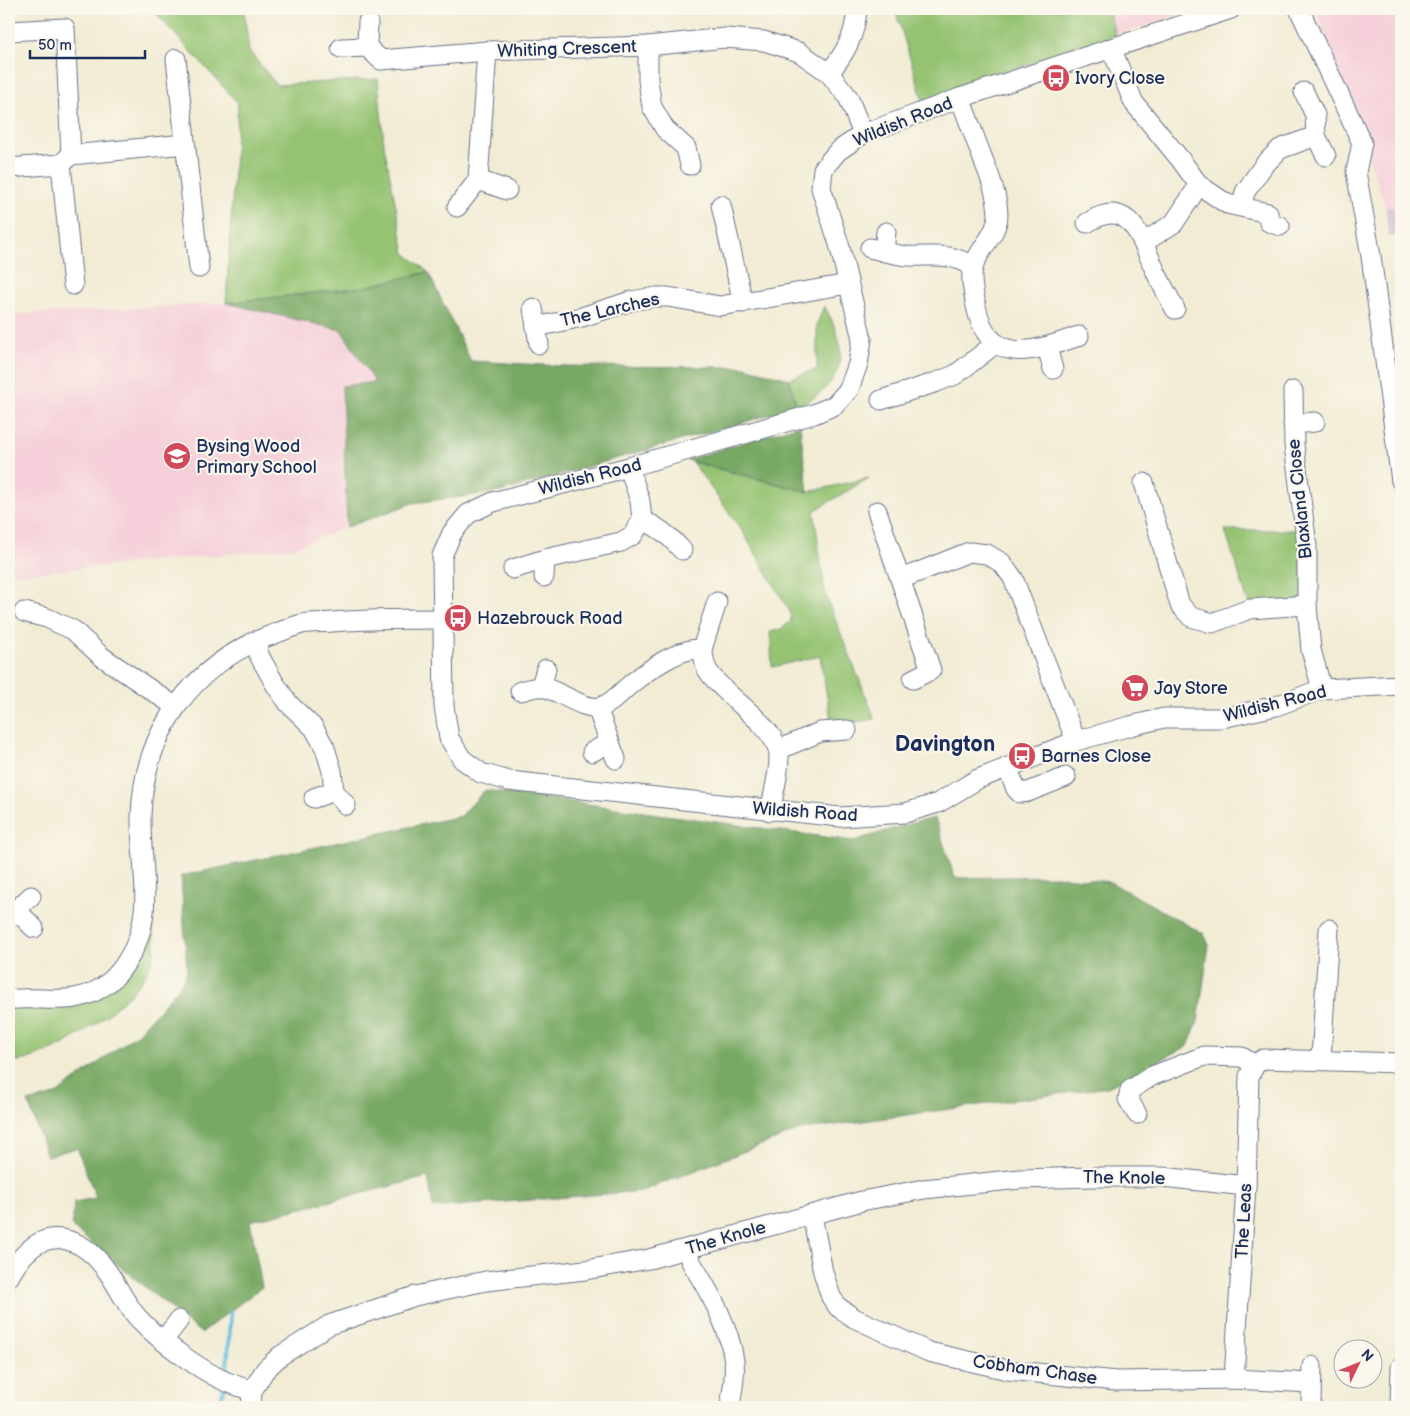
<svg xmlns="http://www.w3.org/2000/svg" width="1410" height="1416" font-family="'Balsamiq Sans',sans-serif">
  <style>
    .built { fill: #f5cfd9 }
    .industrial { fill: #d1bdcb }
    .green { fill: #95c372; stroke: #587968 }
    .forest { fill: #78a964; stroke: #4a6c61 }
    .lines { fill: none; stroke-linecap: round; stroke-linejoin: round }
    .stream { stroke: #64c0e2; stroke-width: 4.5 }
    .minor-casing { stroke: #667187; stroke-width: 21 }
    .minor { stroke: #fff; stroke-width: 19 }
    .labels { text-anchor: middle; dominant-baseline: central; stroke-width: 4.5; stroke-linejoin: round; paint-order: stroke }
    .street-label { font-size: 18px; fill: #1b2f5e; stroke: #fbf7ec }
    .poi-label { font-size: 18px; fill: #1b2f5e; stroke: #fbf7ec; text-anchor: start }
    .district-label { font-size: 22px; font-weight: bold; fill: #1b2f5e; stroke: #fbf7ec }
  </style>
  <rect width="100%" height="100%" fill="#fbf7ec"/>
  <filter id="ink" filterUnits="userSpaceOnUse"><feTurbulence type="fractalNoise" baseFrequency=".02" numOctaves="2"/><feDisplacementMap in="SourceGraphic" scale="10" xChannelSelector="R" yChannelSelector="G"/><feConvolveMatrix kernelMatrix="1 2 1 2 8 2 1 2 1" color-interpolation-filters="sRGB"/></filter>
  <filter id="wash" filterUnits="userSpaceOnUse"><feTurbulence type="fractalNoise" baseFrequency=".0096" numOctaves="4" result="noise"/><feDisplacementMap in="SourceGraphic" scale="20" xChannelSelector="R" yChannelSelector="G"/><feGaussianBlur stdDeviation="1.12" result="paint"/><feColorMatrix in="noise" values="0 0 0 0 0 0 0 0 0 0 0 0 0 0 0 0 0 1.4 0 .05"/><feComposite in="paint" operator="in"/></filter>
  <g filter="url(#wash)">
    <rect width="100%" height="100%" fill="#f2ecd4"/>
    <g class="built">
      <path d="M1107,9H1196L1116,35Z"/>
      <path d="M1316,9H1401V207L1386,208Z"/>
      <path d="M226,303L341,330L375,383L342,386L347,527L292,548L9,575V315Z"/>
    </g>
    <path class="industrial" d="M1401,207V237H1388L1386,208Z"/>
    <g class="green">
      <path d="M152,9H244L249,51L277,85L378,79L384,145L405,253L428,272L364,287L226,303L238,103Z"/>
      <path d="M895,9H1107L1116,35L923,101Z"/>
      <path d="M824,306C842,335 851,367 820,393C814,398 805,403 797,407L789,379L817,369V324Z"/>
      <path d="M692,462L808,492L869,478L814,511L825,594L875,719L832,726L820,656L772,667L770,632L781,629L791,621L790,612L741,529Z"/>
      <path d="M1225,530H1306L1307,605L1250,609Z"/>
      <path d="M150,910C152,924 157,945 153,959C141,995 86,1033 53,1050C41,1055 29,1059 17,1062L11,1037L9,1038V1007L102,994Z"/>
    </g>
    <g class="forest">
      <path d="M428,272L471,361L560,366L745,367L789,379L797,407L499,492L413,503L347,527L342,386L375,382L341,330L226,303L364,287Z"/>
      <path d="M800,425L808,492L687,460Z"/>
      <path d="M485,790L854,841L908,824L935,818L955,878L1056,876L1110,882L1204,934L1209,945L1198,1022L1188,1046L1108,1087L800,1130L642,1191L433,1208L428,1177L250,1221L262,1287L201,1333L72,1227L74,1202L96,1198L77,1148L47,1156L28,1102L55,1095L138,1033L180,986L187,972L181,876L461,816Z"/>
    </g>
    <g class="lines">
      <g class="stream">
        <path d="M226,1378L231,1312"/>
        <path d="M222,1407L221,1400L225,1385"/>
      </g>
    </g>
  </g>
  <g filter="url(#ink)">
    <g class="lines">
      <defs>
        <g id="minor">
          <path d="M1231,9L960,98L863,134L838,151L823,169L821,188L839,244L862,339L858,364L849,389L835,405L814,414L629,467L493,502L468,514L452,533L442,556L444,706L449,738L462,759L481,773L509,781L840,817L905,813L938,803L978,779L1076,741L1130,726L1164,718H1222L1276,706L1322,689L1401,685"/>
          <path d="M1299,9L1362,143L1356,172L1371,256L1401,481"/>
          <path d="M9,31L65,28L71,155"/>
          <path d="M648,46V80L652,107L665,129L686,148L690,165"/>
          <path d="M367,47L368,22"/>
          <path d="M341,48L367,47L381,60L487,51L648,46L725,38L764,41L799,52L829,73L848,97L863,134"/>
          <path d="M1111,48L1134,103L1180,159L1199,185L1227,204L1268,213L1269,222L1280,226"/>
          <path d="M176,59L199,268"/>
          <path d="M829,73C846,52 855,36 857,9"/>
          <path d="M1304,92L1315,115L1316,136L1326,156"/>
          <path d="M960,98C968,118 975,139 983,159C990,177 997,194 998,214C998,234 980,247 974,265C969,277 974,294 976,306C989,369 1035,351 1079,336"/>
          <path d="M61,164L73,285"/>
          <path d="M9,168L61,164L71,155L185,144"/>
          <path d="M478,180L507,190"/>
          <path d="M721,205L743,303"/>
          <path d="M1242,206L1245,192L1264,165L1280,149L1316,136"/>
          <path d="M457,207L478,180L487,51"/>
          <path d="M1087,223C1129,196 1140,236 1154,268C1160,282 1168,295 1175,309"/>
          <path d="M1143,243L1174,223L1199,185"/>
          <path d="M870,248C882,251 895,255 908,256C936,257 947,252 973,266"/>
          <path d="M884,252L886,232"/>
          <path d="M533,308L539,344"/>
          <path d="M536,327L582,317L631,301L656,297H668L720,306L848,284"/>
          <path d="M1047,347L1053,369"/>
          <path d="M1293,391L1294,445L1307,546V605L1311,650L1322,689"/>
          <path d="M881,400L934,383L955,375L995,344"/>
          <path d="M1293,424L1315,422"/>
          <path d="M1144,483L1180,605L1191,617L1212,623L1250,609L1307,605"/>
          <path d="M877,511L931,670L913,679"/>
          <path d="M642,520C659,527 670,536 682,550"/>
          <path d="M513,569L545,559L621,542L633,535L642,520L640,501L629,467"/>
          <path d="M544,577L545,559"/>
          <path d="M901,579L969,552L987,554L1002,563L1013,578L1076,741"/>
          <path d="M24,612L47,618L73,630L101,656L176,707"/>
          <path d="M254,641L260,657L275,684L289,704L314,728L325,748L332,771L334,791L346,805"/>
          <path d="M702,649L717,602"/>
          <path d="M541,686L546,669"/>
          <path d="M520,691C526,690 536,686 542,687C559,690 584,711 600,707C612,704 622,691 631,684C648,670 680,647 702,649C704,656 704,665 708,671C726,698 768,720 778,749C782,760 773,797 770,811"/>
          <path d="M600,707V716L616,759"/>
          <path d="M778,750L820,732L847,730"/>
          <path d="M592,752L610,742"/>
          <path d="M1007,767L1016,789L1020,793L1028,792L1066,777"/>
          <path d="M314,798L334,791"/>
          <path d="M16,910L34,928"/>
          <path d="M9,917L31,896"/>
          <path d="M9,1000C42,995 73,1008 104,986C114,979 121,971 127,961C157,915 140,867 141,817C143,730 195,661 277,633C285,630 294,626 302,624C312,622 323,623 332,622C369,619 405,619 442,619"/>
          <path d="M1321,1059L1329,929"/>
          <path d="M1137,1114L1128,1099L1130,1090L1152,1076L1204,1056L1242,1057L1255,1065"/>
          <path d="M812,1215L823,1272L831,1297L838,1307L854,1318L929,1352L1008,1370L1116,1381L1234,1379L1311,1383"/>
          <path d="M690,1260C709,1292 729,1324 734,1361C736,1376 732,1393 730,1407"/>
          <path d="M9,1277C14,1268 19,1259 27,1252C53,1226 85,1242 104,1267C118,1284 126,1308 143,1323C161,1342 203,1372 227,1382C235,1385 244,1388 252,1391"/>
          <path d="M163,1341L179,1320"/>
          <path d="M1234,1379L1246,1186L1249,1076L1255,1065L1263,1059L1401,1063"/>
          <path d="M1311,1403L1312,1366"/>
          <path d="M251,1407L252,1391L265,1370L280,1356L329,1325L415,1296L486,1281L585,1270L649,1259L862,1201L924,1189L1020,1179L1091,1177H1162L1246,1186"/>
          <path d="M1400,1407L1401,1367"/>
        </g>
      </defs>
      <use href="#minor" class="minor-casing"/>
      <use href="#minor" class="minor"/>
    </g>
  </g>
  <defs>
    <symbol id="bus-disc" viewBox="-11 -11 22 22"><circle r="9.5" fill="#d1495b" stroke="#fbf7ec"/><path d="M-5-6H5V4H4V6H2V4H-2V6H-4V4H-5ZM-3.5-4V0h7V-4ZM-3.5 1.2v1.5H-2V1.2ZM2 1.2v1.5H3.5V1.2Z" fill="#fff"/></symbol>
    <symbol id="school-disc" viewBox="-11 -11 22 22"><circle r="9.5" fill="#d1495b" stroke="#fbf7ec"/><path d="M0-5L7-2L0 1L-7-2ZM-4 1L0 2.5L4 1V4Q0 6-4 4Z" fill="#fff"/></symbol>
    <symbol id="supermarket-disc" viewBox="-11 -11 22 22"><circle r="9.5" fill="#d1495b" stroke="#fbf7ec"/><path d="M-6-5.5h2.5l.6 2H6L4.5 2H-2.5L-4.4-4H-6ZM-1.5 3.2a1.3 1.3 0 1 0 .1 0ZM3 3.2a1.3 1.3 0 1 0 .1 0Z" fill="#fff"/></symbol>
  </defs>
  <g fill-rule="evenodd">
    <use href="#bus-disc" x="1040" y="62" width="32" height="32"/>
    <use href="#school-disc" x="161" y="440" width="32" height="32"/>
    <use href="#bus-disc" x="442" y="602" width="32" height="32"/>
    <use href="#supermarket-disc" x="1119" y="672" width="32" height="32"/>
    <use href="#bus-disc" x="1006" y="740" width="32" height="32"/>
  </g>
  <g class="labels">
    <g class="street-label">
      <text transform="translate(567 49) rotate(-2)">Whiting Crescent</text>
      <text transform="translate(903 122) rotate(-22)">Wildish Road</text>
      <text transform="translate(610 310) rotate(-13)">The Larches</text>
      <text transform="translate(590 477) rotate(-14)">Wildish Road</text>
      <text transform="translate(1300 499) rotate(-96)">Blaxland Close</text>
      <text transform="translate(1275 704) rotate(-14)">Wildish Road</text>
      <text transform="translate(805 812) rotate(4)">Wildish Road</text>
      <text transform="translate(1124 1178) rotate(1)">The Knole</text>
      <text transform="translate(1244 1221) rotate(-87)">The Leas</text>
      <text transform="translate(726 1238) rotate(-16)">The Knole</text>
      <text transform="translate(1035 1370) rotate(8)">Cobham Chase</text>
    </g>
    <g class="poi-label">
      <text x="1075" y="78">Ivory Close</text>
      <text x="196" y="446">Bysing Wood<tspan x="196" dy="21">Primary School</tspan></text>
      <text x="477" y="618">Hazebrouck Road</text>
      <text x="1154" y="688">Jay Store</text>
      <text x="1041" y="756">Barnes Close</text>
    </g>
    <g class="district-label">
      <text x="945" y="744">Davington</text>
    </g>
  </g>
  <rect width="1410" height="1416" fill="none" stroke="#fbf7ec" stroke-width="30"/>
  <g transform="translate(1358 1364) rotate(47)"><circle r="24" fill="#fbf7ec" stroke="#a1a7b3"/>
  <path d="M0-4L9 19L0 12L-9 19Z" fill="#d1495b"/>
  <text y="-8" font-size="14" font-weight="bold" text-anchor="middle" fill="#1b2f5e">N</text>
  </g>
  <path d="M30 50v8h115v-8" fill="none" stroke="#1b2f5e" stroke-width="2.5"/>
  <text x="38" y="50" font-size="15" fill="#1b2f5e" stroke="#fbf7ec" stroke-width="4" paint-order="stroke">50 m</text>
</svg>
